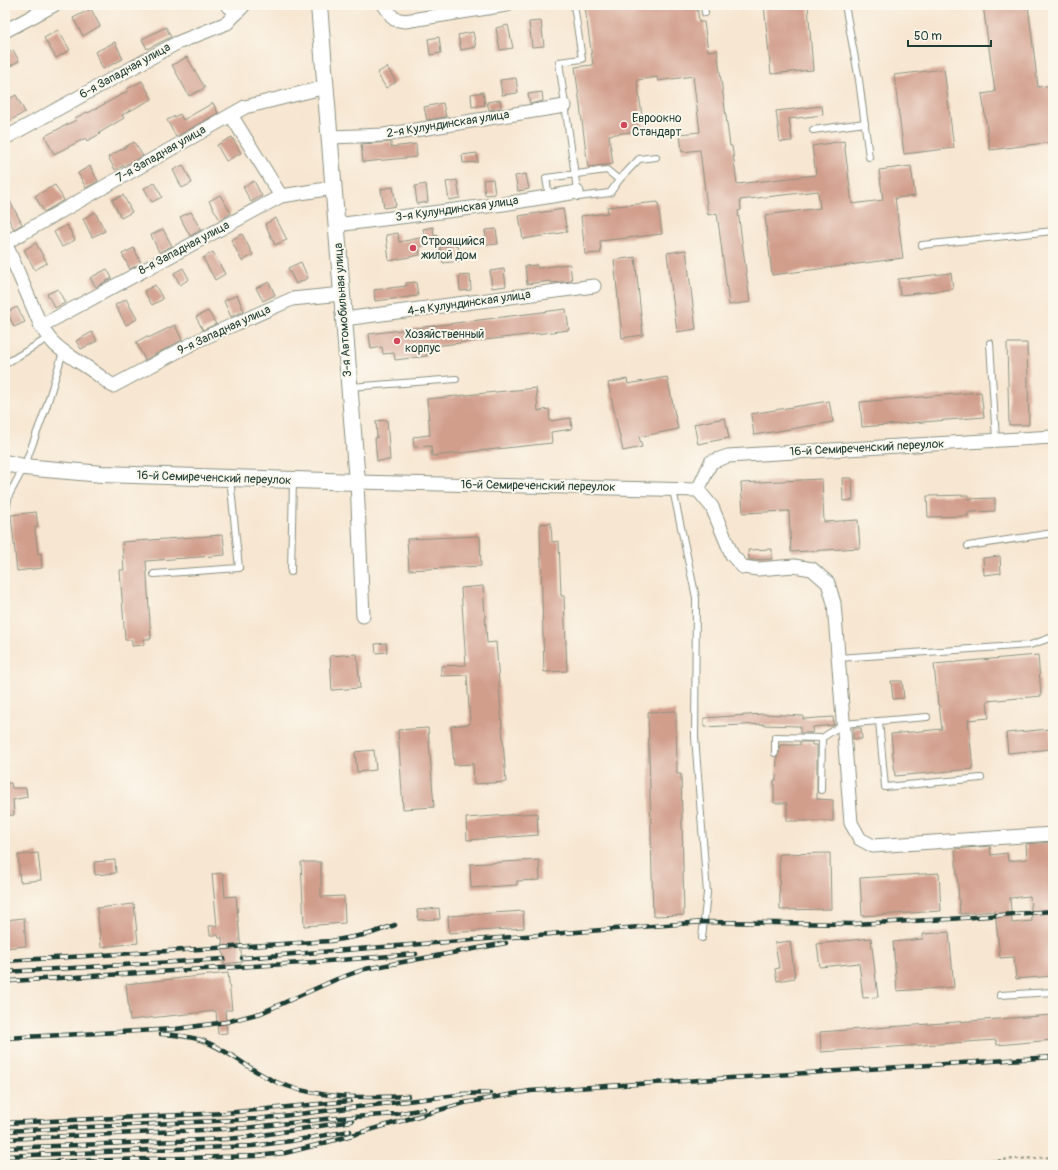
<svg xmlns="http://www.w3.org/2000/svg" width="1058" height="1170" font-family="Pangolin,sans-serif">
  <style>
    .building { fill: #d29e8c; fill-rule: evenodd }
    .lines { fill: none; stroke-linecap: round; stroke-linejoin: round }
    .service-casing { stroke: #8b9282; stroke-width: 8 }
    .minor-casing { stroke: #8b9282; stroke-width: 15 }
    .tertiary-casing { stroke: #8b9282; stroke-width: 18 }
    .path { stroke: #8b9282; stroke-width: 2; stroke-dasharray: 3 3; stroke-linecap: butt }
    .service { stroke: #fff; stroke-width: 6 }
    .minor { stroke: #fff; stroke-width: 13 }
    .tertiary { stroke: #fff; stroke-width: 16 }
    .rail-casing { stroke: #1f3d34; stroke-width: 4.5 }
    .rail { stroke: #fbf7ec; stroke-width: 3; stroke-dasharray: 9; stroke-linecap: butt }
    .poi-dot { fill: #d1495b; stroke: #fbf7ec; stroke-width: 1.5 }
    .labels { text-anchor: middle; dominant-baseline: central; stroke-width: 4; stroke-linejoin: round; paint-order: stroke }
    .street-label { font-size: 12px; fill: #1f3d34; stroke: #fbf7ec }
    .poi-label { font-size: 12px; fill: #1f3d34; stroke: #fbf7ec; text-anchor: start }
  </style>
  <rect width="100%" height="100%" fill="#fbf7ec"/>
  <filter id="ink" filterUnits="userSpaceOnUse"><feTurbulence type="fractalNoise" baseFrequency=".025" numOctaves="2"/><feDisplacementMap in="SourceGraphic" scale="8" xChannelSelector="R" yChannelSelector="G"/><feConvolveMatrix kernelMatrix="1 2 1 2 8 2 1 2 1" color-interpolation-filters="sRGB"/></filter>
  <filter id="wash" filterUnits="userSpaceOnUse"><feTurbulence type="fractalNoise" baseFrequency=".012" numOctaves="4" result="noise"/><feDisplacementMap in="SourceGraphic" scale="16" xChannelSelector="R" yChannelSelector="G"/><feGaussianBlur stdDeviation="0.9" result="paint"/><feColorMatrix in="noise" values="0 0 0 0 0 0 0 0 0 0 0 0 0 0 0 0 0 1.4 0 .05"/><feComposite in="paint" operator="in"/></filter>
  <g filter="url(#wash)">
    <rect width="100%" height="100%" fill="#f7e6d1"/>
    <g id="blocks">
      <g class="building">
        <path d="M603,5H697L699,22H704L708,51L717,50L730,146H732L737,184L816,175L812,146L844,141L852,204L883,200L879,170L911,166L915,196L895,198L903,258L772,275L765,215L820,208L818,191L740,200L741,210L738,211L750,302L729,305L717,213L708,215L700,150L682,152L680,134L700,132L693,76L658,81L657,77L637,80L644,130L609,135L613,164L588,167L575,67L593,65L585,7Z"/>
        <path d="M764,5H808L813,70L771,74Z"/>
        <path d="M983,5H1028L1038,87L1053,85V142L990,150L982,94L995,92Z"/>
        <path d="M91,9L100,26L83,36L73,18Z"/>
        <path d="M541,21L544,46L532,47L529,22Z"/>
        <path d="M508,25L513,48L500,50L496,28Z"/>
        <path d="M166,27L171,37L147,49L142,39Z"/>
        <path d="M58,30L70,50L56,58L44,38Z"/>
        <path d="M473,32L476,47L461,50L458,35Z"/>
        <path d="M439,37L441,53L430,55L428,39Z"/>
        <path d="M115,42L123,59L103,69L95,52Z"/>
        <path d="M13,50L19,61L5,69V54Z"/>
        <path d="M187,57L205,88L189,96L172,65Z"/>
        <path d="M387,67L396,82L386,88L377,73Z"/>
        <path d="M944,69L954,148L904,154L894,75Z"/>
        <path d="M516,78L518,93L502,95L500,80Z"/>
        <path d="M142,81L152,99L122,115L124,118L99,133L100,134L87,141L86,138L54,154L45,136L76,120L75,118L87,112L88,113L128,91L127,89Z"/>
        <path d="M483,92L485,105L472,107L471,94Z"/>
        <path d="M542,92L543,101L530,104L528,94Z"/>
        <path d="M16,95L25,112L8,122L5,115V101Z"/>
        <path d="M500,100L501,108L489,110L487,102Z"/>
        <path d="M213,103L218,113L176,137L167,120L180,114L183,120Z"/>
        <path d="M443,103L446,117L427,120L424,107Z"/>
        <path d="M822,106L823,115L789,119L792,141L780,142L776,111Z"/>
        <path d="M232,137L241,153L226,161L217,145Z"/>
        <path d="M134,142L143,156L115,170L108,157Z"/>
        <path d="M391,142V147L416,144L417,157L363,162L361,144Z"/>
        <path d="M477,153L478,162L463,163L462,155Z"/>
        <path d="M183,165L192,183L182,188L173,170Z"/>
        <path d="M90,166L98,181L86,188L78,173Z"/>
        <path d="M526,174L529,189L518,191L515,176Z"/>
        <path d="M493,179L495,194L485,195L483,180Z"/>
        <path d="M457,180L460,198L449,200L446,182Z"/>
        <path d="M254,181L262,196L251,202L243,187Z"/>
        <path d="M155,183L162,197L152,202L144,188Z"/>
        <path d="M426,184L428,202L417,204L415,186Z"/>
        <path d="M55,185L64,200L44,212L35,196Z"/>
        <path d="M393,187L396,206L384,208L381,189Z"/>
        <path d="M5,192L22,224L14,229L5,213Z"/>
        <path d="M123,195L132,212L121,218L112,200Z"/>
        <path d="M220,195L231,213L220,220L209,201Z"/>
        <path d="M658,202L662,234L600,241L601,253L585,254L581,216L608,213L607,207Z"/>
        <path d="M563,209L567,232L523,239L519,216Z"/>
        <path d="M95,212L105,231L92,237L83,219Z"/>
        <path d="M191,212L201,230L190,236L180,217Z"/>
        <path d="M276,218L287,240L275,245L265,224Z"/>
        <path d="M67,225L75,240L62,247L54,232Z"/>
        <path d="M433,227L434,236L437,235L439,242L419,247L420,255L389,261L386,235L398,233L399,242L425,237L423,229Z"/>
        <path d="M163,229L172,246L159,252L151,235Z"/>
        <path d="M496,229L498,244L487,245L485,230Z"/>
        <path d="M242,234L253,255L242,261L231,240Z"/>
        <path d="M36,243L47,263L35,270L24,250Z"/>
        <path d="M458,245L460,261L443,263L440,247Z"/>
        <path d="M134,248L141,263L130,269L122,254Z"/>
        <path d="M686,250L696,329L677,332L667,253Z"/>
        <path d="M213,252L225,274L215,280L203,258Z"/>
        <path d="M635,257L643,335L622,338L614,260Z"/>
        <path d="M301,262L308,278L296,284L288,268Z"/>
        <path d="M570,264L572,281L551,283V281L527,284L525,266L537,265V268Z"/>
        <path d="M183,268L189,279L180,285L174,273Z"/>
        <path d="M107,269L112,278L96,287L90,278Z"/>
        <path d="M504,269L506,286L492,288L490,271Z"/>
        <path d="M951,273L953,289L900,295L898,279Z"/>
        <path d="M470,275L471,290L460,291L459,276Z"/>
        <path d="M269,282L275,295L263,301L256,288Z"/>
        <path d="M416,282L418,296L375,301L374,290L406,286V283Z"/>
        <path d="M155,285L163,299L152,305L144,291Z"/>
        <path d="M58,289L65,303L55,308L47,294Z"/>
        <path d="M237,295L244,311L231,317L224,301Z"/>
        <path d="M126,299L137,319L126,325L115,305Z"/>
        <path d="M17,307L25,322L14,327L7,312Z"/>
        <path d="M566,309L569,330L426,347L427,356L395,360L394,353L383,354L382,347L371,349L369,334Z"/>
        <path d="M208,311L216,324L203,330L196,317Z"/>
        <path d="M175,325L182,340L145,360L136,342L147,336L148,338Z"/>
        <path d="M92,332L97,341L81,349L76,341Z"/>
        <path d="M1007,343H1027L1029,425H1009Z"/>
        <path d="M667,377L678,429L639,437L642,447L623,451L608,383L627,379L628,384Z"/>
        <path d="M536,388L538,411L549,409L550,421L571,418L572,429L551,432L552,443L432,456L431,446L414,447L413,437L430,435L427,399Z"/>
        <path d="M981,392L984,417L862,427L860,402Z"/>
        <path d="M829,401L833,422L754,435L751,414Z"/>
        <path d="M725,418L729,438L698,444L694,424Z"/>
        <path d="M387,420L390,460L377,461L375,438H377L376,421Z"/>
        <path d="M842,478H852L853,500L843,501Z"/>
        <path d="M822,479L824,522L858,520L860,548L791,552L789,511L743,513L741,483Z"/>
        <path d="M968,495V499L995,498V511L968,512V516L928,517L927,496Z"/>
        <path d="M36,512L38,527H35L38,554L41,553L42,568L17,571L11,515Z"/>
        <path d="M551,523L552,542L559,541L561,596H564L567,671L544,672L540,524Z"/>
        <path d="M223,535L225,555L146,561L151,639H144V645L132,646V640H125L120,570H124L122,542Z"/>
        <path d="M480,536L481,566L409,570L407,539Z"/>
        <path d="M772,549V559L749,560L748,550Z"/>
        <path d="M1000,556L1001,573L984,575L983,558Z"/>
        <path d="M483,586L487,643L496,642L506,782L474,784L473,764L454,765L451,726L470,724L467,675L441,676V666L466,665L461,588Z"/>
        <path d="M386,643L387,652L376,653L375,644Z"/>
        <path d="M357,654L360,688L332,690L330,656Z"/>
        <path d="M1038,655L1041,696L987,701L989,718L968,720L973,769L895,776L891,734L942,729L939,705H938L934,664Z"/>
        <path d="M891,681H902L904,698L893,699Z"/>
        <path d="M676,711L677,774H681L684,915L653,916L648,712Z"/>
        <path d="M763,714L803,716V719L833,717L834,725L813,727L812,733H800V726L763,725V724L704,727V718Z"/>
        <path d="M428,728L434,807L403,809L398,730Z"/>
        <path d="M853,728H861L862,739H853Z"/>
        <path d="M1050,729L1052,749L1008,753L1006,733Z"/>
        <path d="M800,742H812V745H817V799L833,800V821H787V803H774V780H776L777,757L779,753L780,745H800Z"/>
        <path d="M374,750L376,770L357,772L355,752Z"/>
        <path d="M5,783H11L12,788H26L27,797L13,800L14,815L5,816Z"/>
        <path d="M537,813L538,835L467,840L466,818Z"/>
        <path d="M1052,842L1053,849V976L1016,979L1014,957L1000,958L995,911L960,914L955,849L990,846L991,855L1007,853L1008,861L1027,859L1026,844ZM1030,896L1032,921L1012,923L1010,898Z"/>
        <path d="M38,853L41,880L20,882L18,855Z"/>
        <path d="M830,853L831,909L780,910L779,854Z"/>
        <path d="M115,860L116,873L95,875L94,862Z"/>
        <path d="M539,860L540,880L517,881V885L471,888L470,864Z"/>
        <path d="M301,862H321V897L344,896L345,923L304,926Z"/>
        <path d="M223,873L225,897L236,896L242,962L224,964L222,938H219L218,935H210L209,926H217L212,874Z"/>
        <path d="M939,873L941,911L862,916L860,878Z"/>
        <path d="M134,904L138,943L101,947L97,908Z"/>
        <path d="M439,908L440,919L418,920L417,910Z"/>
        <path d="M523,911L524,928L449,933L448,916Z"/>
        <path d="M24,918L26,946L5,948V920Z"/>
        <path d="M949,932L954,987L897,991L893,942L923,939V934Z"/>
        <path d="M871,938L878,997L863,998L859,963L820,967L817,944Z"/>
        <path d="M790,941L795,978L777,981L775,969L779,968L775,943Z"/>
        <path d="M228,973L232,1010H225L227,1033L218,1034L216,1011L130,1020L126,984Z"/>
        <path d="M1053,1015V1040L997,1045L996,1040L821,1052L820,1032Z"/>
      </g>
    </g>
  </g>
  <g filter="url(#ink)">
    <use href="#blocks" fill-opacity="0" stroke="#8b9282" stroke-width="1"/>
    <g class="lines">
      <defs>
        <g id="service">
          <path d="M574,5L582,59L559,62L578,197L610,193L619,180L639,159L656,157"/>
          <path d="M704,5L705,13"/>
          <path d="M845,5L859,80L869,157"/>
          <path d="M813,130L865,123"/>
          <path d="M549,196L546,178L607,170L619,180"/>
          <path d="M922,245L1053,231"/>
          <path d="M990,343L996,441"/>
          <path d="M5,364L48,338"/>
          <path d="M350,387L456,379"/>
          <path d="M673,490L696,598L695,737L707,893L702,938"/>
          <path d="M5,515L9,495L24,467L46,408L63,352"/>
          <path d="M968,546L1053,533"/>
          <path d="M291,572L293,480"/>
          <path d="M154,574L239,568L230,478"/>
          <path d="M838,658L1030,645L1053,637"/>
          <path d="M879,721L885,787L981,778"/>
          <path d="M822,738L843,724L927,717"/>
          <path d="M775,753V737L822,738L821,790"/>
          <path d="M1000,995L1053,992"/>
        </g>
        <g id="minor">
          <path d="M227,5L237,13"/>
          <path d="M384,5L394,19L405,21L506,5"/>
          <path d="M5,31L54,5"/>
          <path d="M231,115L281,196"/>
          <path d="M330,137L384,135L565,106"/>
          <path d="M5,138L177,43L227,23L244,5"/>
          <path d="M336,225L503,204L577,192"/>
          <path d="M5,242L41,326C53,346 60,349 79,362C91,369 102,378 113,386L199,340L292,299L342,294"/>
          <path d="M5,243L245,107L326,87"/>
          <path d="M344,319L594,286"/>
          <path d="M41,326L281,196L333,188"/>
          <path d="M698,490L712,507L732,555L743,567L758,569L794,566L812,569L828,583L834,603L851,823L860,839L873,846L1053,834"/>
          <path d="M363,616L357,482L698,490L711,462L728,456L1053,437"/>
        </g>
        <path id="tertiary" d="M5,463L24,467L102,474L357,482L319,5"/>
      </defs>
      <use href="#service" class="service-casing"/>
      <use href="#minor" class="minor-casing"/>
      <use href="#tertiary" class="tertiary-casing"/>
      <path class="path" d="M908,1165L1053,1157"/>
      <use href="#service" class="service"/>
      <use href="#minor" class="minor"/>
      <use href="#tertiary" class="tertiary"/>
      <defs>
        <g id="rail">
          <path d="M242,958L704,922L854,924L950,919L1053,911"/>
          <path d="M5,961L331,941L369,934L395,925"/>
          <path d="M5,972L224,959"/>
          <path d="M11,981L302,963L416,954"/>
          <path d="M161,1034C174,1035 188,1036 201,1040C230,1050 252,1073 281,1084C321,1099 366,1098 408,1096"/>
          <path d="M5,1038L176,1029L226,1022L261,1013L337,979L365,969L506,943"/>
          <path d="M462,1094L490,1093"/>
          <path d="M5,1123L226,1113L350,1101"/>
          <path d="M5,1131L257,1119L466,1094"/>
          <path d="M5,1139L245,1128L325,1119L396,1114L424,1109"/>
          <path d="M5,1148L226,1139L249,1137L352,1121"/>
          <path d="M5,1156L252,1146L291,1141L350,1131"/>
          <path d="M5,1163L256,1156L285,1153L317,1145L464,1103L530,1091L1053,1057"/>
        </g>
      </defs>
      <use href="#rail" class="rail-casing"/>
      <use href="#rail" class="rail"/>
    </g>
  </g>
  <g class="poi-dot">
    <circle cx="624" cy="125" r="4"/>
    <circle cx="413" cy="248" r="4"/>
    <circle cx="397" cy="341" r="4"/>
  </g>
  <g class="labels">
    <g class="street-label">
      <text transform="translate(125 71) rotate(-29)">6-я Западная улица</text>
      <text transform="translate(448 124) rotate(-9)">2-я Кулундинская улица</text>
      <text transform="translate(161 154) rotate(-30)">7-я Западная улица</text>
      <text transform="translate(457 209) rotate(-8)">3-я Кулундинская улица</text>
      <text transform="translate(184 248) rotate(-28)">8-я Западная улица</text>
      <text transform="translate(469 303) rotate(-8)">4-я Кулундинская улица</text>
      <text transform="translate(343 310) rotate(-94)">3-я Автомобильная улица</text>
      <text transform="translate(224 330) rotate(-25)">9-я Западная улица</text>
      <text transform="translate(867 448) rotate(-3)">16-й Семиреченский переулок</text>
      <text transform="translate(214 478) rotate(2)">16-й Семиреченский переулок</text>
      <text transform="translate(538 486) rotate(1)">16-й Семиреченский переулок</text>
    </g>
    <g class="poi-label">
      <text x="632" y="118">Евроокно<tspan x="632" dy="14">Стандарт</tspan></text>
      <text x="421" y="241">Строящийся<tspan x="421" dy="14">жилой дом</tspan></text>
      <text x="405" y="334">Хозяйственный<tspan x="405" dy="14">корпус</tspan></text>
    </g>
  </g>
  <rect width="1058" height="1170" fill="none" stroke="#fbf7ec" stroke-width="20"/>
  <path d="M908 40v6h83v-6" fill="none" stroke="#1f3d34" stroke-width="2"/>
  <text x="914" y="40" font-size="12" fill="#1f3d34" stroke="#fbf7ec" stroke-width="3" paint-order="stroke">50 m</text>
</svg>
